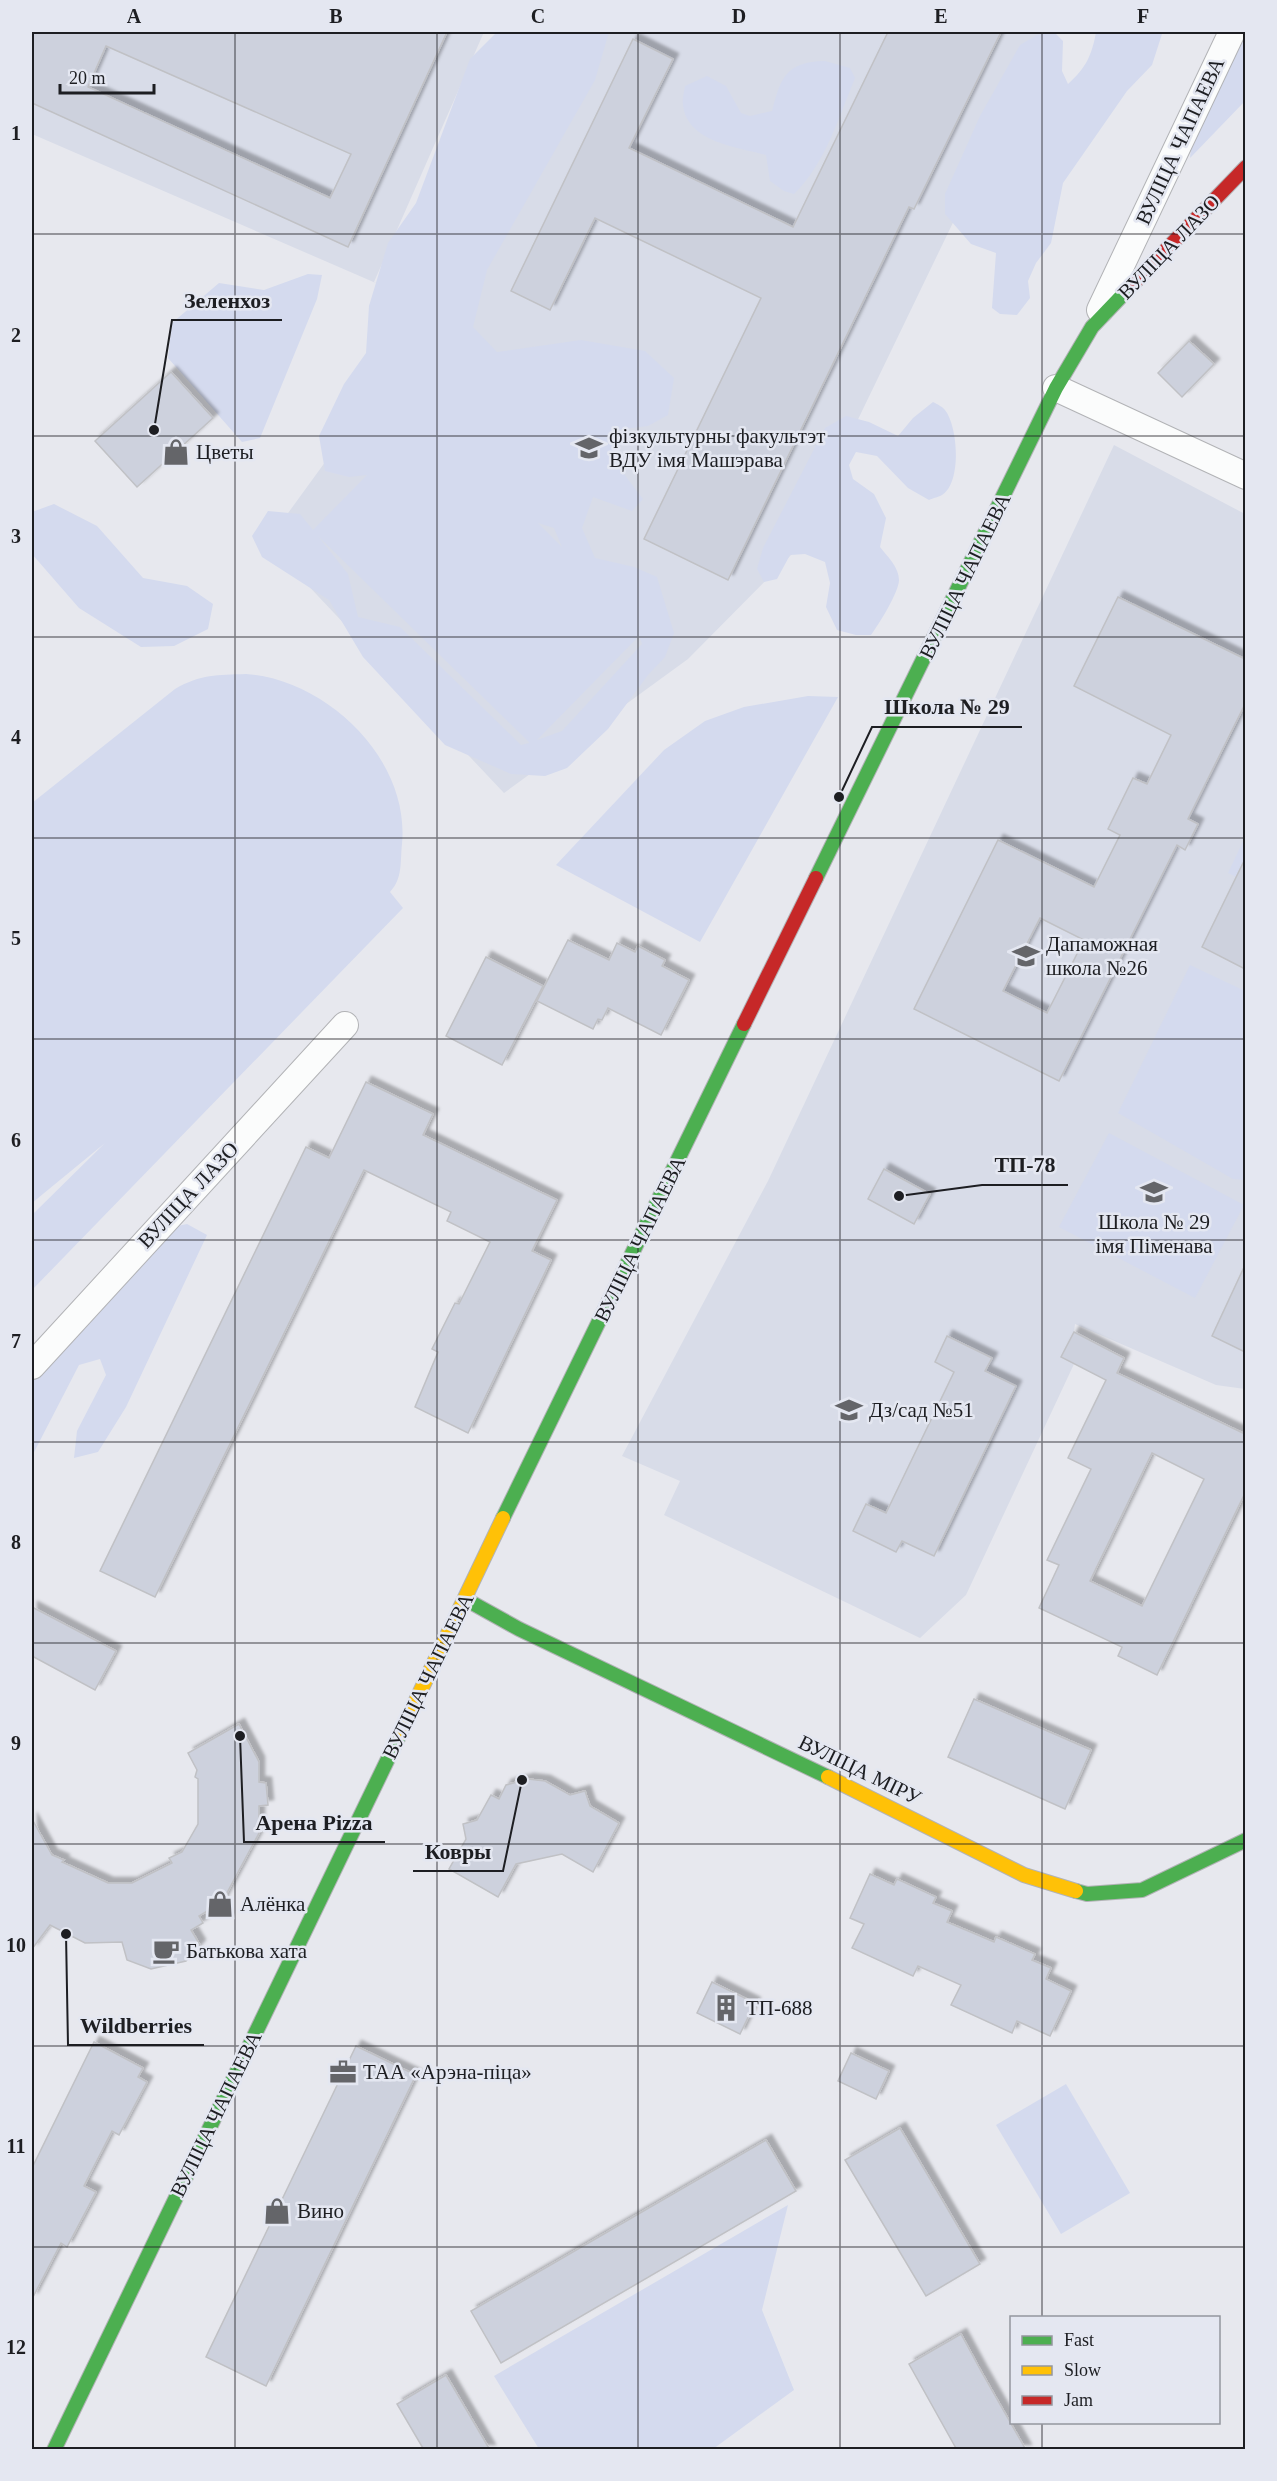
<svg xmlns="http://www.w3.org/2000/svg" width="1277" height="2481" font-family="Georgia,serif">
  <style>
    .built { fill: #d8dce8 }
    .green { fill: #d4daee; fill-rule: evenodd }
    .building { fill: #cdd1dd; stroke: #c0c1c5; stroke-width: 1.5; fill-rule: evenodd; filter: url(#shadow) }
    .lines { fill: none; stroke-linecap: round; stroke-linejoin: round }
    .street-casing { stroke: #b2b3b6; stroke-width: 28 }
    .fast-casing { stroke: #b2b3b6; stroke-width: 16 }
    .slow-casing { stroke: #b2b3b6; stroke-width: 16 }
    .jam-casing { stroke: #b2b3b6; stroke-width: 16 }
    .street { stroke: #fbfcfc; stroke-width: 26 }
    .fast { stroke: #4caf50; stroke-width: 14 }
    .slow { stroke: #ffc107; stroke-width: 14 }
    .jam { stroke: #c62828; stroke-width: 14 }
    .grid { fill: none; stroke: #1d1e22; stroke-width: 1.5; stroke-opacity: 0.55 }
    .labels { text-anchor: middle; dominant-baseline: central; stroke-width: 5; stroke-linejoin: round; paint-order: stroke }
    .street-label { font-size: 21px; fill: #1d1e22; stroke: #e4e7f1 }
    .poi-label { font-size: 21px; fill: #1d1e22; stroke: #e4e7f1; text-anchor: start }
    .leader { fill: none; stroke: #1d1e22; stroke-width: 2 }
    .callout-dot { fill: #1d1e22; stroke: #e4e7f1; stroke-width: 2 }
    .callout-label { font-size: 22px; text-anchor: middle; font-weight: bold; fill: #1d1e22; stroke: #e4e7f1; stroke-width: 5; stroke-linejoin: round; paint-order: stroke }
    .neatline { fill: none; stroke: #1d1e22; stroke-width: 2 }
    .grid-label { font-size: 20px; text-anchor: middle; font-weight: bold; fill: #1d1e22 }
  </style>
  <defs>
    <filter id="shadow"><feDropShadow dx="5.5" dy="-5.5" stdDeviation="1.5" flood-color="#0004"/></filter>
  </defs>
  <rect width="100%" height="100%" fill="#e7e8ee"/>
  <g class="built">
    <path d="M32,32H484L374,282L385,287L32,134Z"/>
    <path d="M568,32H1045L794,552L688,659L504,793L267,542L403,355Z"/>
    <path d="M1114,445L1245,514V1389L1216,1385L1075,1324L1074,1332L1062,1357L1074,1364L966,1595L920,1638L664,1515L680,1481L622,1456L768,1181Z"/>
  </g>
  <g class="green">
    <path d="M497,32H609L595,80L487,270L473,327L497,352L581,340L645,351L674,378L668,415L648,426L616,430L614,461L643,499L632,511L593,497L582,528L595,558L634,567L657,577L674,633L665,657L648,675L608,729L567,768L545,776L511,774L445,745L363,657L329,600L262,557L252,536L268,511L300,514L313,530L367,475L349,477L325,471L319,436L344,384L366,353L369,306L388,243L416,203L470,59ZM538,523L554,528L562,547ZM318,536L529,742V743L521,745L400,627L358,617L348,574ZM639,636L642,644L562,731L537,740Z"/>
    <path d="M1054,32L1063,41L1062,71L1068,84C1086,68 1092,55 1096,32H1162V34L1152,65L1127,91L1063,183L1051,243L1036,263L1028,281L1030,298L1017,315L1000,314L992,308L996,253L971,244L945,214V194L980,116L1020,45L1037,35Z"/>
    <path d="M1245,33V101L1190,158L1191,148Z"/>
    <path d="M825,61L850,68L855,78C839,117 825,164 794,194L784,191L770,181L766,155C737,147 687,142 683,105C682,99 684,92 685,86L707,76L726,86L741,113L750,116L772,111C781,77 786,62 825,61Z"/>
    <path d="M308,274L322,275L317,299L260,438L242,442L168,358L172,323L219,283L264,290Z"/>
    <path d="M933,402C937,404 943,407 945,410C958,426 962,483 942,495C939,497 933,498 929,500L908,488L877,456L856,452L849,465L853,479L874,494L886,518L880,547C887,556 899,567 899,580C899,592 879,624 871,635H856L837,630L826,607L830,583L825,562L805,554L790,555L777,579L764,582L757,569L763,548L825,428L846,416L869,422L898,436L913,418Z"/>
    <path d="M54,504L97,526L143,578L187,586L213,604L208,629L174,646L141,647L79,608L32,554V512Z"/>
    <path d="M246,674C328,680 410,760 402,844C400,862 403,878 390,892L403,908L32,1290V1215L105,1143L32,1203V803L175,689C201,674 217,675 246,674Z"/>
    <path d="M808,696L838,697L700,942L556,865L664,750L705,721L744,707Z"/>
    <path d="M1245,837V881L1228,873Z"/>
    <path d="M1190,965L1245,991V1180L1233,1179L1118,1113Z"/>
    <path d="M1109,1133L1244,1205L1195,1298L1059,1227Z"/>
    <path d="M187,1224L207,1235L126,1407L98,1452L74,1458L77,1431L106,1375L100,1359L79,1365L32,1456V1381L173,1227Z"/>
    <path d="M1066,2084L1130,2193L1061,2234L996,2125Z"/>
    <path d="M788,2205L762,2310L794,2390L713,2449H539L494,2376Z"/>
  </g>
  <g class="building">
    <path d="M32,32H447L348,247L32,103ZM106,46L351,154L330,198L88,87Z"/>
    <path d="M888,32H1001L914,209L909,207L728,580L644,539L761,298L595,218L550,310L511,291L633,39L673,59L629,148L793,227Z"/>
    <path d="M1189,341L1214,364L1182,397L1158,373Z"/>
    <path d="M171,372L213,418L137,487L95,441Z"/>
    <path d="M1118,597L1245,659V704L1188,819L1198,824L1185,850L1177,845L1059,1081L914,1009L998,840L1094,887L1120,835L1108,829L1133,778L1147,784L1171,735L1074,686ZM1040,918L1084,940L1047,1013L1003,991Z"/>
    <path d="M1245,859V969L1202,947Z"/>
    <path d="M568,940L609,960L617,943L635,952L638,946L665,960L662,966L689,980L661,1035L608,1008L602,1020L598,1019L593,1029L537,1001Z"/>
    <path d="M486,957L543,986L502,1065L446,1036Z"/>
    <path d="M366,1082L433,1114L423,1135L557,1200L532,1251L551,1260L468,1433L415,1407L438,1352L432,1349L455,1303L459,1304L490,1242L447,1221L451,1212L364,1170L155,1597L100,1571L306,1147L329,1158Z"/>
    <path d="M884,1169L930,1194L914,1224L868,1199Z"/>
    <path d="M1245,1265V1352L1212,1336Z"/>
    <path d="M1074,1332L1124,1358L1117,1373L1245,1434V1493L1157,1675L1118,1656L1122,1647L1039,1608L1059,1565L1047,1560L1091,1469L1068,1458L1106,1380L1061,1357ZM1152,1453L1204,1479L1142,1606L1090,1581Z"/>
    <path d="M947,1336L992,1358L985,1371L1016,1386L934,1556L902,1541L896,1552L853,1531L866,1504L886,1513L954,1372L935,1362Z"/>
    <path d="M32,1607L116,1651L95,1690L32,1656Z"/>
    <path d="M974,1699L1091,1750L1065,1809L948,1757Z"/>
    <path d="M239,1724L259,1762V1782L266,1783L268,1805L259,1806V1833L222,1902L199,1916L203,1923L191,1930L200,1945L186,1961L151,1969L127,1960L122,1942L85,1943L50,1925L32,1949V1819L52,1855L64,1860L62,1862L108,1883H132L172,1863L169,1858L182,1852L198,1824V1779L195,1777L197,1770L188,1753Z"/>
    <path d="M528,1779L545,1781L570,1795L585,1791L590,1806L619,1823L593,1872L562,1854L516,1864L498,1897L449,1869L466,1839L463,1824L477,1820L491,1795L499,1799L506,1785Z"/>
    <path d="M870,1874L894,1885L897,1879L936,1897L933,1903L952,1911L947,1922L994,1942L996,1937L1035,1954L1032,1960L1051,1968L1046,1979L1071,1991L1050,2036L1017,2021L1012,2033L951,2005L961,1985L918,1966L913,1976L852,1948L864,1924L850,1918Z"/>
    <path d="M712,1982L755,2003L740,2034L697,2013Z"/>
    <path d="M94,2042L143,2068L138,2077L147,2082L119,2135L112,2131L84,2186L96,2192L67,2247L61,2243L32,2299V2168Z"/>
    <path d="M356,2046L416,2075L266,2386L206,2357Z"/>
    <path d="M851,2053L889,2071L876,2099L838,2081Z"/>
    <path d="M900,2128L980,2264L926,2296L845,2160Z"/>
    <path d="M766,2140L796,2191L501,2363L471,2311Z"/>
    <path d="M961,2334L981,2371L1026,2450H957L909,2364Z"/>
    <path d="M446,2375L490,2450H424L397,2404Z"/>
  </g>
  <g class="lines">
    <defs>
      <g id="street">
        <path d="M1100,310L1232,32"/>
        <path d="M1056,388L1246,476"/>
        <path d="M32,1366L345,1025"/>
      </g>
      <g id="fast">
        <path d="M816,878L1056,388L1092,327L1135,282"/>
        <path d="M503,1518L744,1024"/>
        <path d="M465,1599L519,1629L828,1777"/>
        <path d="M1076,1891L1087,1894L1142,1890L1246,1840"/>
        <path d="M54,2450L400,1734"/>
      </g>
      <g id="slow">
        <path d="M400,1734L503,1518"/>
        <path d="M828,1777L1024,1875L1076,1891"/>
      </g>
      <g id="jam">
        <path d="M1135,282L1246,167"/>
        <path d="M744,1024L816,878"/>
      </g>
    </defs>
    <use href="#street" class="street-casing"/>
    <use href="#fast" class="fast-casing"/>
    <use href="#slow" class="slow-casing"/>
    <use href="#jam" class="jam-casing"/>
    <use href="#street" class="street"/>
    <use href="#fast" class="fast"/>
    <use href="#slow" class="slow"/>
    <use href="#jam" class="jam"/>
  </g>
  <path class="grid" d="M235,32V2450M437,32V2450M638,32V2450M840,32V2450M1042,32V2318M32,234H1246M32,436H1246M32,637H1246M32,838H1246M32,1039H1246M32,1240H1246M32,1442H1246M32,1643H1246M32,1844H1246M32,2046H1246M32,2247H1246M1042,2422V2450"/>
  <defs>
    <symbol id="university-bare" viewBox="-9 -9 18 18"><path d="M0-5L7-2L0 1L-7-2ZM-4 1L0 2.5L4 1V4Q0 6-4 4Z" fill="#646569" stroke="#e4e7f1" stroke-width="2.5" paint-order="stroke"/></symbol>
    <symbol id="shop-bare" viewBox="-9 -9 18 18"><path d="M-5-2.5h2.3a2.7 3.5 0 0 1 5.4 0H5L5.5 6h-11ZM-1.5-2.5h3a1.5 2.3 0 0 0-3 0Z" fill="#646569" stroke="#e4e7f1" stroke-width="2.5" paint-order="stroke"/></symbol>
    <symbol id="school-bare" viewBox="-9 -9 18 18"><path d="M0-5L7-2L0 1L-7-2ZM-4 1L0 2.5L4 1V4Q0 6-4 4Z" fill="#646569" stroke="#e4e7f1" stroke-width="2.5" paint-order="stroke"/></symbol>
    <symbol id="cafe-bare" viewBox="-9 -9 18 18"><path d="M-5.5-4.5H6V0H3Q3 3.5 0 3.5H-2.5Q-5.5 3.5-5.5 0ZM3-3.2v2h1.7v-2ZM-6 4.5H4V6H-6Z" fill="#646569" stroke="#e4e7f1" stroke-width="2.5" paint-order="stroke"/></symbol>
    <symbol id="building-bare" viewBox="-9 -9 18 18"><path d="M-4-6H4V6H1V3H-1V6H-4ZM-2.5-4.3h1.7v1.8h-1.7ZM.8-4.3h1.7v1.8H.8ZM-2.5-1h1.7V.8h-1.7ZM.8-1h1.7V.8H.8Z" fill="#646569" stroke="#e4e7f1" stroke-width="2.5" paint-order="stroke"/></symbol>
    <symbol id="office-bare" viewBox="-9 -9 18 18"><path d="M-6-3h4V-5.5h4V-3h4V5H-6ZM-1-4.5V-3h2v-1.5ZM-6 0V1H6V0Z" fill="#646569" stroke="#e4e7f1" stroke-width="2.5" paint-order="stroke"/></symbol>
  </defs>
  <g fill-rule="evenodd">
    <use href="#university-bare" x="570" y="429" width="38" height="38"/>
    <use href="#shop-bare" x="157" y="433" width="38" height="38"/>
    <use href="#school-bare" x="1007" y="937" width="38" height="38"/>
    <use href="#school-bare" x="1135" y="1173" width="38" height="38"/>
    <use href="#school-bare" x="830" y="1391" width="38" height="38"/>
    <use href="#shop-bare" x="201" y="1885" width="38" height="38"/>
    <use href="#cafe-bare" x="147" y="1932" width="38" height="38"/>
    <use href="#building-bare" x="707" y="1989" width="38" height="38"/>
    <use href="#office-bare" x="324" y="2053" width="38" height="38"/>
    <use href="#shop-bare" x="258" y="2192" width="38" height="38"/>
  </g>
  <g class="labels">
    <g class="street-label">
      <text transform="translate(1180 141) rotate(-65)">ВУЛІЦА ЧАПАЕВА</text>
      <text transform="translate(1169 247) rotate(-46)">ВУЛІЦА ЛАЗО</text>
      <text transform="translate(965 576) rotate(-64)">ВУЛІЦА ЧАПАЕВА</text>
      <text transform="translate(188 1195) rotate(-47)">ВУЛІЦА ЛАЗО</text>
      <text transform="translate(640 1239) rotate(-64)">ВУЛІЦА ЧАПАЕВА</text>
      <text transform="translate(428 1676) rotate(-64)">ВУЛІЦА ЧАПАЕВА</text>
      <text transform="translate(860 1770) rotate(26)">ВУЛІЦА МІРУ</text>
      <text transform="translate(216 2114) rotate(-64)">ВУЛІЦА ЧАПАЕВА</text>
    </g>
    <g class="poi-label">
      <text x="609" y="436">фізкультурны факультэт<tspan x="609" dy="24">ВДУ імя Машэрава</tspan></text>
      <text x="196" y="452">Цветы</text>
      <text x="1046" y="944">Дапаможная<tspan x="1046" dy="24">школа №26</tspan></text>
      <text x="1154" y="1222" text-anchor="middle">Школа № 29<tspan x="1154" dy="24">імя Піменава</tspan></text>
      <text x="869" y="1410">Дз/сад №51</text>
      <text x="240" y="1904">Алёнка</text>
      <text x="186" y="1951">Батькова хата</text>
      <text x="746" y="2008">ТП-688</text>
      <text x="363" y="2072">ТАА «Арэна-піца»</text>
      <text x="297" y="2211">Вино</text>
    </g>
  </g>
  <path class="leader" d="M154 430L172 320H282M839 797L872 727H1022M899 1196L982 1185H1068M240 1736L244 1842H385M522 1780L503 1871H413M66 1934L68 2045H204"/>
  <g class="callout-dot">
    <circle cx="154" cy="430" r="6"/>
    <circle cx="839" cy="797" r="6"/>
    <circle cx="899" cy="1196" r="6"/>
    <circle cx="240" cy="1736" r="6"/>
    <circle cx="522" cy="1780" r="6"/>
    <circle cx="66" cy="1934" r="6"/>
  </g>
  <g class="callout-label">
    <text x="227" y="308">Зеленхоз</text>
    <text x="947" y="714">Школа № 29</text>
    <text x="1025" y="1172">ТП-78</text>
    <text x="314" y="1830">Арена Pizza</text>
    <text x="458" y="1859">Ковры</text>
    <text x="136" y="2033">Wildberries</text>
  </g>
  <rect width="1277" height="2481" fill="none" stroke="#e4e7f1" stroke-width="66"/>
  <rect x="1010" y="2316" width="210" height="108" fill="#e4e7f1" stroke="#94979e" stroke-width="1.5"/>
  <rect x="1022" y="2336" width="30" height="9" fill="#4caf50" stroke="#94979e" stroke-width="1.5"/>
  <text x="1064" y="2346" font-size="18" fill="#1d1e22">Fast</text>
  <rect x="1022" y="2366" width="30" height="9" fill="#ffc107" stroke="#94979e" stroke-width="1.5"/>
  <text x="1064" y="2376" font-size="18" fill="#1d1e22">Slow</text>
  <rect x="1022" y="2396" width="30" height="9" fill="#c62828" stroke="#94979e" stroke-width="1.5"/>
  <text x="1064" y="2406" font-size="18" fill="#1d1e22">Jam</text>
  <path d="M60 84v9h94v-9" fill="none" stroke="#1d1e22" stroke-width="3"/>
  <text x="69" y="84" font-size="18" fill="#1d1e22" stroke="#e4e7f1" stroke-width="4.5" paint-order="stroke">20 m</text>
  <rect x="33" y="33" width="1211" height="2415" class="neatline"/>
  <g class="grid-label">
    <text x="134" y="23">A</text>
    <text x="336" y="23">B</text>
    <text x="538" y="23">C</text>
    <text x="739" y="23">D</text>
    <text x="941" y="23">E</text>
    <text x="1143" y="23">F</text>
    <text x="16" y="140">1</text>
    <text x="16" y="342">2</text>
    <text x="16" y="543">3</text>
    <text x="16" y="744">4</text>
    <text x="16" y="945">5</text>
    <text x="16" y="1147">6</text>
    <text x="16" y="1348">7</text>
    <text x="16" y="1549">8</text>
    <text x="16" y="1750">9</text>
    <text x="16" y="1952">10</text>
    <text x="16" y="2153">11</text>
    <text x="16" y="2354">12</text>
  </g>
</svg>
